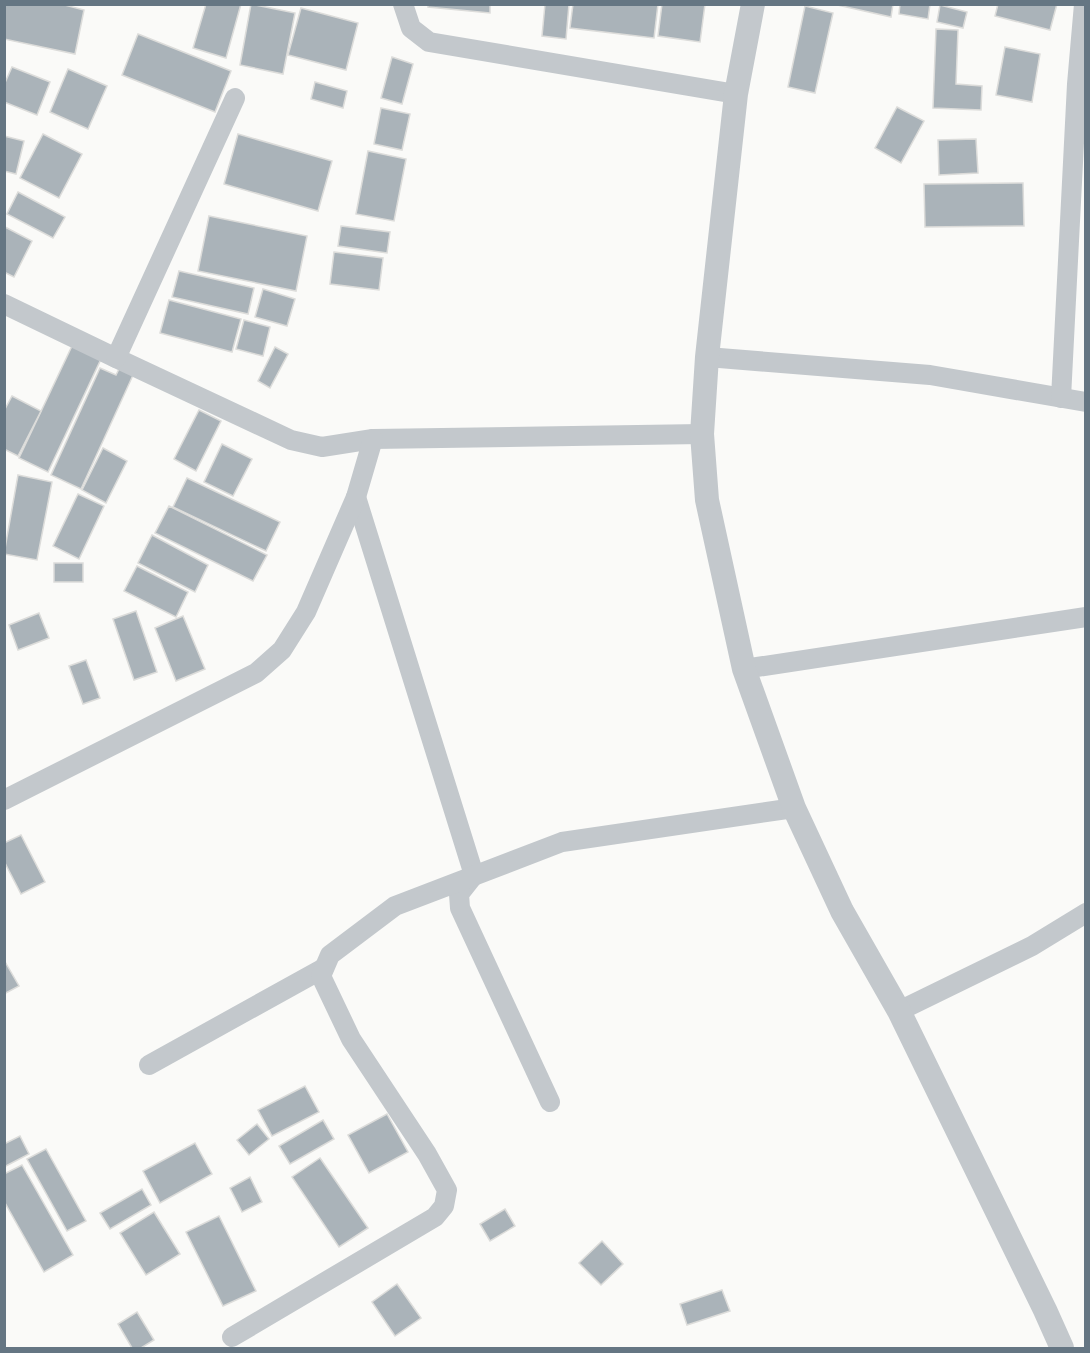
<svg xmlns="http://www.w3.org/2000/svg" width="1090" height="1353" font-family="Raleway,sans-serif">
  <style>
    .building { fill: #aab3b9; stroke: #dcdcda; stroke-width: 1.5 }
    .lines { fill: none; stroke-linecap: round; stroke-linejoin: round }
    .minor { stroke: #c3c8cc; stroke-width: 20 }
    .tertiary { stroke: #c3c8cc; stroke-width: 24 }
  </style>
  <rect width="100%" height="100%" fill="#fafaf8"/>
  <g class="building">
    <path d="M4,4H61L84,10L75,54L4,39Z"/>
    <path d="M206,4H241L226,58L193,48Z"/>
    <path d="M251,4L295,13L283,74L240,65Z"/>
    <path d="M428,4H490V13L428,7Z"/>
    <path d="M545,4H569L566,39L542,36Z"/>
    <path d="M573,4H658L654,38L570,28Z"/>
    <path d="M662,4H705L700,42L658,36Z"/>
    <path d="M833,4H893L891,17Z"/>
    <path d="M900,4H930L928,19L899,14Z"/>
    <path d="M998,4H1057L1050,30L995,16Z"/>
    <path d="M940,5L967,12L963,28L937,22Z"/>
    <path d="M805,6L833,13L815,93L788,87Z"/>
    <path d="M301,8L358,23L346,70L288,55Z"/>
    <path d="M936,29L958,30L956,84L982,86L981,110L933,108Z"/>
    <path d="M138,34L231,71L215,112L122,75Z"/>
    <path d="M1005,47L1040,54L1032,102L996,95Z"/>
    <path d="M392,57L413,64L402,104L381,98Z"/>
    <path d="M12,67L50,82L37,115L4,102V85Z"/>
    <path d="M68,69L107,86L88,129L50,112Z"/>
    <path d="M315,82L347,91L343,108L311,99Z"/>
    <path d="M897,107L924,121L901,163L875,148Z"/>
    <path d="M381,108L410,114L402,150L374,144Z"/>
    <path d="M43,134L82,154L59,198L20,178Z"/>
    <path d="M238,134L332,161L318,211L224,184Z"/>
    <path d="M4,136L24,141L16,174L4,171Z"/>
    <path d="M976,139L978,173L939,175L938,140Z"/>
    <path d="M368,151L406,159L394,221L356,214Z"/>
    <path d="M1023,183L1024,226L925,227L924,184Z"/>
    <path d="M18,192L65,217L53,238L7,214Z"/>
    <path d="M209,216L307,236L296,291L198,271Z"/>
    <path d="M341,226L390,232L387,253L338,246Z"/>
    <path d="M5,227L32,241L14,277L4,272Z"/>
    <path d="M334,252L383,258L379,290L330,284Z"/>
    <path d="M179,271L254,288L248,314L172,297Z"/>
    <path d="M263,289L295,299L287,326L255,317Z"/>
    <path d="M169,300L241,319L232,352L160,333Z"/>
    <path d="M244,320L270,327L263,356L236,349Z"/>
    <path d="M72,346L101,359L48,472L19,458Z"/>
    <path d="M275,347L288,354L270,388L258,381Z"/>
    <path d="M120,367L134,373L81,489L51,475L100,368L116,375Z"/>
    <path d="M12,396L41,411L18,456L4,449V411Z"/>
    <path d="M199,410L221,421L196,471L174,459Z"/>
    <path d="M222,444L252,459L233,496L204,482Z"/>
    <path d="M103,448L127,461L106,503L82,490Z"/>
    <path d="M18,475L52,482L37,560L4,554Z"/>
    <path d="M187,478L280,522L266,551L173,507Z"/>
    <path d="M78,494L104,506L79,559L53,546Z"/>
    <path d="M169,506L267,555L253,581L155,533Z"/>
    <path d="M152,535L208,565L195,592L138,563Z"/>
    <rect x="54" y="563" width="29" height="19"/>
    <path d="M137,566L188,592L176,617L124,591Z"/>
    <path d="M136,611L157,672L134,680L113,619Z"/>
    <path d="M39,613L49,638L18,650L9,625Z"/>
    <path d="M183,616L205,669L176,681L155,628Z"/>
    <path d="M86,660L100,698L83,704L69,666Z"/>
    <path d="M21,835L45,882L21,894L4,861V843Z"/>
    <path d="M4,960L19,986L4,994Z"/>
    <path d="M305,1086L319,1112L272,1136L258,1110Z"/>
    <path d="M387,1114L408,1152L369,1173L348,1135Z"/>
    <path d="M323,1120L334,1139L290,1164L279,1146Z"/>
    <path d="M257,1124L269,1139L249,1155L237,1140Z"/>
    <path d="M20,1136L29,1154L4,1167V1144Z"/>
    <path d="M195,1143L212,1174L160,1203L143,1171Z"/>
    <path d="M46,1149L86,1221L67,1231L27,1159Z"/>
    <path d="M320,1158L368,1228L339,1247L292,1177Z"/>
    <path d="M22,1165L73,1255L44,1272L4,1201V1174Z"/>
    <path d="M250,1177L262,1202L242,1212L230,1188Z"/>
    <path d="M142,1189L151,1205L110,1229L100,1213Z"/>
    <path d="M505,1209L515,1226L490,1241L480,1224Z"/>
    <path d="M154,1212L180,1254L146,1275L120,1233Z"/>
    <path d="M219,1216L256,1291L223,1306L186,1232Z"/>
    <path d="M602,1241L623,1264L601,1285L579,1263Z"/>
    <path d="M397,1284L421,1318L395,1336L372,1302Z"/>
    <path d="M722,1290L730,1311L687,1325L680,1304Z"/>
    <path d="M137,1312L154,1340L141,1348H132L118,1324Z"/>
  </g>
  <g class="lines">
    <g class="minor">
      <path d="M403,4L411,28L429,42L736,94"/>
      <path d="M4,304L116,358L291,440L322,447L373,439L702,434"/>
      <path d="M707,357L930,375L1086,402"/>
      <path d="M116,358L235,98"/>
      <path d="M1061,398L1077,84L1084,4"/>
      <path d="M356,497L474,875L459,894L460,908L550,1102"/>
      <path d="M744,669L1086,617"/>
      <path d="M4,800L256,673L282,650L306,612L356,497L373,439"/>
      <path d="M899,1011L1032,946L1086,913"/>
      <path d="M149,1065L324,968"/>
      <path d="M232,1337L435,1217L444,1206L447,1190L427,1154L351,1039L321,976L330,955L395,906L562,842L794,808"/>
    </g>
    <path class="tertiary" d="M753,4L736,94L707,357L702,434L707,500L744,669L794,808L842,911L899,1011L1045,1310L1062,1348"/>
  </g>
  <rect width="1090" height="1353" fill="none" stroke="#657683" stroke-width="12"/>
</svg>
